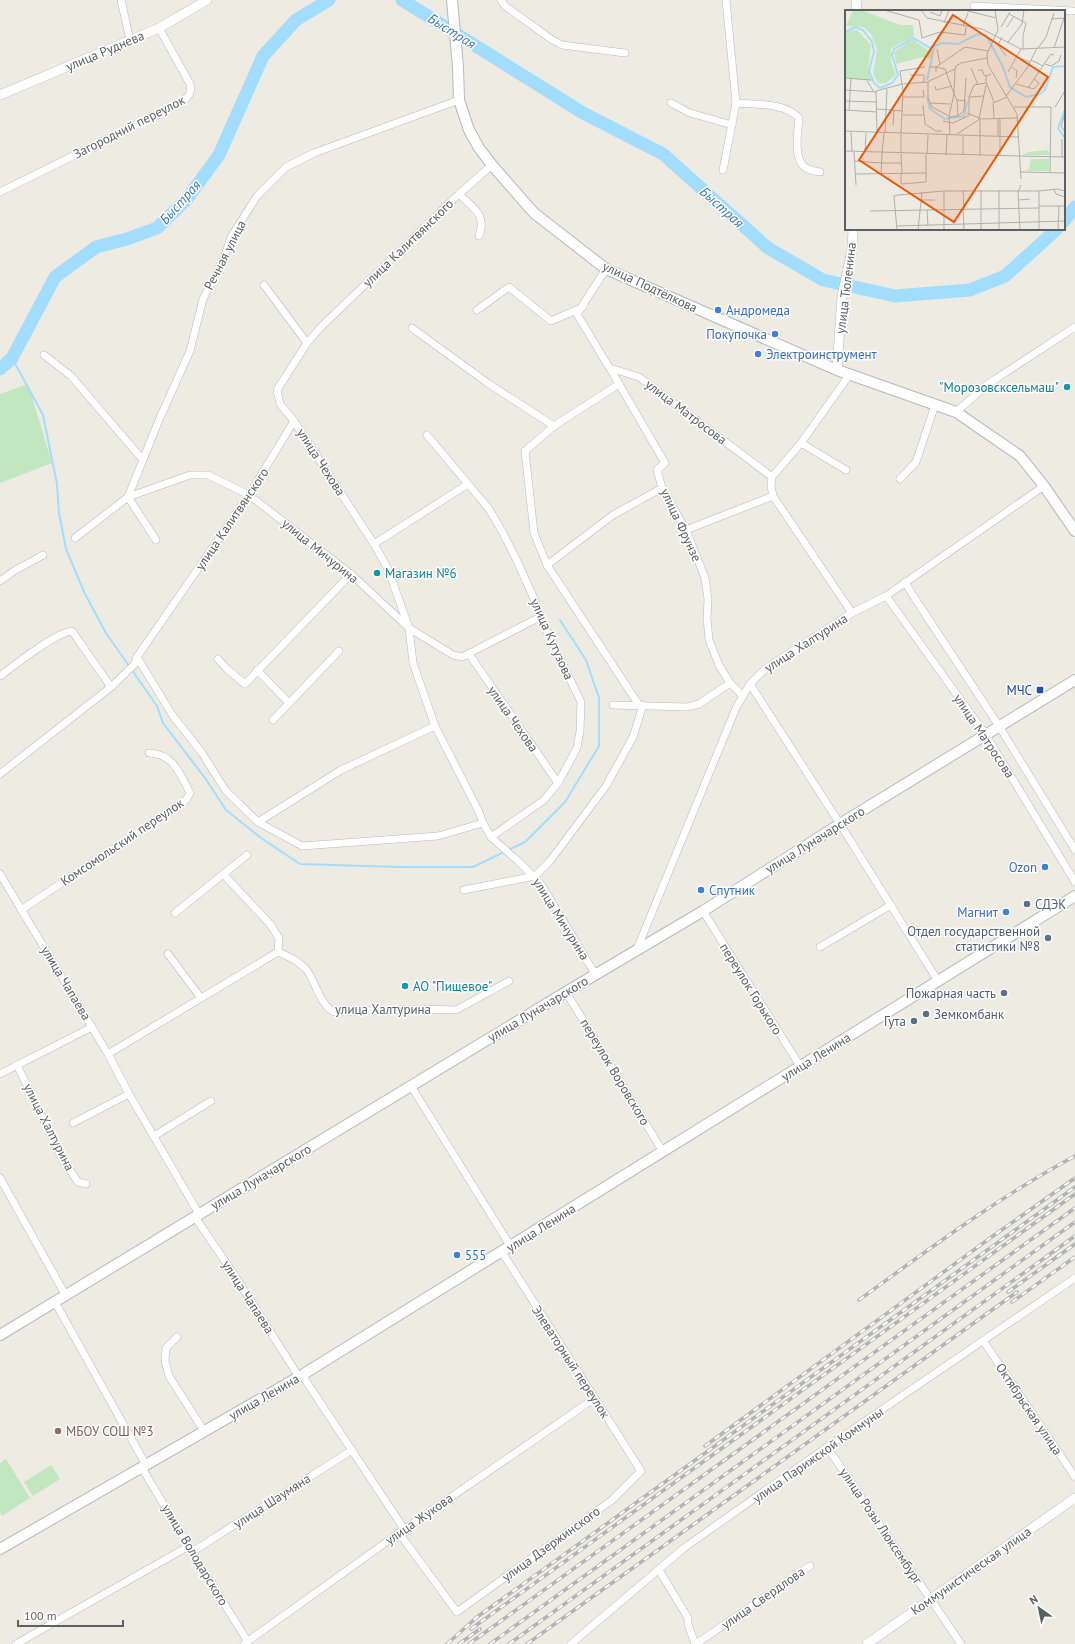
<svg xmlns="http://www.w3.org/2000/svg" width="1075" height="1644" font-family="'PT Sans',sans-serif">
  <style>
    .green { fill: #c2e6bf }
    .lines { fill: none; stroke-linecap: round; stroke-linejoin: round }
    .stream { stroke: #a2ddff; stroke-width: 2 }
    .river { stroke: #a2ddff; stroke-width: 13 }
    .minor-casing { stroke: #b6b9be; stroke-width: 8 }
    .tertiary-casing { stroke: #b6b9be; stroke-width: 10 }
    .secondary-casing { stroke: #b5b9be; stroke-width: 12 }
    .minor { stroke: #fff; stroke-width: 7 }
    .tertiary { stroke: #fff; stroke-width: 9 }
    .secondary { stroke: #fff; stroke-width: 10 }
    .rail-casing { stroke: #b2b3b4; stroke-width: 3.5 }
    .rail { stroke: #fff; stroke-width: 2; stroke-dasharray: 6; stroke-linecap: butt }
    .shop-dot { fill: #3f7fe0; stroke: #fff; stroke-width: 1.5 }
    .culture-dot { fill: #0f9aa8; stroke: #fff; stroke-width: 1.5 }
    .transit-dot { fill: #1a4fb4; stroke: #fff; stroke-width: 1.5 }
    .service-dot { fill: #5c6f8a; stroke: #fff; stroke-width: 1.5 }
    .education-dot { fill: #8d6e63; stroke: #fff; stroke-width: 1.5 }
    .labels { text-anchor: middle; dominant-baseline: central; stroke-width: 3; stroke-linejoin: round; paint-order: stroke }
    .street-label { font-size: 13px; fill: #5b6064; stroke: #fff }
    .shop-label { font-size: 13px; fill: #366cbe; stroke: #fff; text-anchor: start }
    .culture-label { font-size: 13px; fill: #0d838f; stroke: #fff; text-anchor: start }
    .transit-label { font-size: 13px; fill: #164399; stroke: #fff; text-anchor: end }
    .service-label { font-size: 13px; fill: #4e5e75; stroke: #fff; text-anchor: end }
    .education-label { font-size: 13px; fill: #785e54; stroke: #fff; text-anchor: start }
    .water-label { font-size: 14px; font-style: italic; fill: #3b79aa; stroke: #fff }
    .inset-river { fill: none; stroke: #a2ddff; stroke-width: 2 }
    .inset-road { fill: none; stroke: #afafac; stroke-width: 1 }
    .view { fill: #e8590c; fill-opacity: 0.15; stroke: #e8590c; stroke-width: 2 }
    .inset-edge { fill: none; stroke: #5b6064; stroke-width: 2 }
  </style>
  <rect width="100%" height="100%" fill="#eeebe3"/>
  <g class="green">
    <path d="M28,384L52,463L0,483V394Z"/>
    <path d="M6,1459L30,1498L2,1516L0,1512V1463Z"/>
    <path d="M51,1465L60,1479L33,1496L24,1482Z"/>
  </g>
  <g class="lines">
    <path class="stream" d="M12,358L43,415L57,484L59,513L66,549L85,594L106,633L157,706L163,723L205,778L226,810L261,838L300,864L400,867H473L525,842L565,802L599,746V698L586,660L560,620"/>
    <g class="river">
      <path d="M402,0L583,113L663,154L768,248L823,280L895,296L970,290L1005,276L1057,229"/>
      <path d="M1064,221L1075,207"/>
      <path d="M0,369L12,358L55,277L96,247L127,239L157,228L186,200L219,155L263,56L296,20L329,0"/>
    </g>
    <defs>
      <g id="minor">
        <path d="M121,0L130,40"/>
        <path d="M501,0L505,6L551,39L562,45L625,53"/>
        <path d="M974,6L1073,11"/>
        <path d="M671,103L690,113L732,125"/>
        <path d="M736,103C756,105 784,102 799,118C798,131 792,163 808,169C811,171 816,171 820,172"/>
        <path d="M723,170L736,103L726,0"/>
        <path d="M0,192L182,102C189,96 192,93 190,84L159,28"/>
        <path d="M459,194C473,208 487,214 479,236"/>
        <path d="M606,269L577,314L607,364L610,368L639,377L772,477"/>
        <path d="M264,285L307,343"/>
        <path d="M477,310L509,287L551,321L583,307"/>
        <path d="M412,328L489,384L554,426"/>
        <path d="M44,355L71,376L143,460"/>
        <path d="M610,368L619,384L554,426L525,451L534,533L547,565L639,705"/>
        <path d="M850,374L801,443L772,477L771,486L773,496L852,613"/>
        <path d="M619,384L665,463L657,470L662,488L686,530L705,578L708,599L707,619L709,640L719,665L730,683L742,695"/>
        <path d="M956,412L988,384L1075,327"/>
        <path d="M294,421L374,544L388,569L409,628L453,655L462,657L540,617"/>
        <path d="M427,435L489,509L503,533L517,561L536,603L540,617L581,702L580,731L577,748L558,783L544,800L491,837"/>
        <path d="M801,443L846,470"/>
        <path d="M900,479L916,462L935,405"/>
        <path d="M686,530L773,496"/>
        <path d="M75,538L128,497L159,420L190,351L203,299L224,258L231,237L257,196L286,167L314,153L459,100"/>
        <path d="M156,540L128,497L190,475H208L249,495L351,574L409,628L413,663L435,726L478,810L483,823L491,837L518,861L541,884L595,974"/>
        <path d="M374,544L468,484"/>
        <path d="M547,565L613,515L662,488"/>
        <path d="M0,581L14,571L43,555"/>
        <path d="M905,582L912,594L999,726L1075,850"/>
        <path d="M886,596L986,735L1075,882"/>
        <path d="M469,654L558,783"/>
        <path d="M137,657L173,716L202,753L226,791L258,822L302,846L438,836L483,823"/>
        <path d="M218,659L227,669L245,684L351,574"/>
        <path d="M257,670L289,703"/>
        <path d="M0,676C15,665 56,632 72,631L111,687"/>
        <path d="M750,684L840,824L938,981"/>
        <path d="M613,705L687,707L699,704L730,683"/>
        <path d="M273,720L339,651"/>
        <path d="M0,774L111,687L135,664L137,657L249,495L294,421L280,404L277,390L307,343L320,328L459,194L492,165"/>
        <path d="M258,822L341,770L435,726"/>
        <path d="M0,874L108,1054L129,1094L199,1214"/>
        <path d="M224,875L270,924L279,938L278,952"/>
        <path d="M464,890L535,876L550,861L606,786L633,737L643,705"/>
        <path d="M21,910L186,800L190,793C180,774 174,754 149,753"/>
        <path d="M703,911L800,1066"/>
        <path d="M175,913L247,855"/>
        <path d="M820,947L891,905"/>
        <path d="M637,949L736,708L750,684L766,668L852,613L886,596L1044,486"/>
        <path d="M278,952C288,956 297,960 305,968C315,979 320,1006 334,1012L420,1009L456,1010L509,981"/>
        <path d="M168,954L201,998"/>
        <path d="M566,992L663,1152"/>
        <path d="M108,1054L278,952"/>
        <path d="M17,1065L63,1160L78,1182L86,1184"/>
        <path d="M0,1074L92,1027"/>
        <path d="M411,1086L511,1247"/>
        <path d="M73,1123L129,1094"/>
        <path d="M154,1136L211,1101"/>
        <path d="M0,1178L66,1296"/>
        <path d="M195,1217L237,1279L299,1377"/>
        <path d="M55,1302L146,1465"/>
        <path d="M177,1337L166,1348L165,1361L169,1376L204,1431"/>
        <path d="M984,1342L1075,1477"/>
        <path d="M302,1375L404,1529"/>
        <path d="M827,1447L961,1644"/>
        <path d="M142,1468L192,1552L248,1642"/>
        <path d="M399,1533L457,1612L612,1500L641,1471L502,1252"/>
        <path d="M192,1552L352,1450"/>
        <path d="M659,1570L688,1618V1624L695,1644"/>
        <path d="M16,1644L189,1546"/>
        <path d="M244,1644L399,1533L595,1398"/>
        <path d="M571,1644L684,1548L827,1447L1075,1278"/>
        <path d="M696,1644L810,1566"/>
      </g>
      <g id="tertiary">
        <path d="M856,0L857,11"/>
        <path d="M0,95L159,28L207,0"/>
        <path d="M837,370L842,296L852,250L853,229"/>
        <path d="M867,1644L1075,1498"/>
      </g>
      <g id="secondary">
        <path d="M452,0L458,67L459,100L469,130L479,148L492,165L534,213L606,269L837,370L956,412L1020,456L1044,486L1075,531"/>
        <path d="M0,1335L566,992L703,911L840,824L1075,680"/>
        <path d="M0,1549L302,1375L1075,896"/>
      </g>
    </defs>
    <use href="#minor" class="minor-casing"/>
    <use href="#tertiary" class="tertiary-casing"/>
    <use href="#secondary" class="secondary-casing"/>
    <use href="#minor" class="minor"/>
    <use href="#tertiary" class="tertiary"/>
    <use href="#secondary" class="secondary"/>
    <defs>
      <g id="rail">
        <path d="M1008,1292L1075,1244"/>
        <path d="M859,1300C929,1249 999,1197 1075,1156"/>
        <path d="M1012,1302L1075,1257"/>
        <path d="M705,1446L993,1236L1075,1178"/>
        <path d="M471,1629L1075,1194"/>
        <path d="M447,1644L477,1617L498,1602L1075,1187"/>
        <path d="M459,1644L480,1629"/>
        <path d="M469,1644L1075,1208"/>
        <path d="M490,1644L1075,1222"/>
        <path d="M509,1644L1075,1236"/>
        <path d="M527,1644L1017,1292"/>
      </g>
    </defs>
    <use href="#rail" class="rail-casing"/>
    <use href="#rail" class="rail"/>
  </g>
  <g class="shop-dot">
    <circle cx="718" cy="310" r="4"/>
    <circle cx="775" cy="334" r="4"/>
    <circle cx="758" cy="354" r="4"/>
    <circle cx="1045" cy="867" r="4"/>
    <circle cx="701" cy="890" r="4"/>
    <circle cx="1006" cy="912" r="4"/>
    <circle cx="457" cy="1255" r="4"/>
  </g>
  <g class="culture-dot">
    <circle cx="1067" cy="387" r="4"/>
    <circle cx="377" cy="573" r="4"/>
    <circle cx="405" cy="986" r="4"/>
  </g>
  <rect class="transit-dot" x="1036" y="686" width="8" height="8" rx="2"/>
  <g class="service-dot">
    <circle cx="1027" cy="904" r="4"/>
    <circle cx="1048" cy="938" r="4"/>
    <circle cx="1004" cy="993" r="4"/>
    <circle cx="926" cy="1014" r="4"/>
    <circle cx="914" cy="1021" r="4"/>
  </g>
  <circle class="education-dot" cx="58" cy="1431" r="4"/>
  <g class="labels">
    <g class="street-label">
      <text transform="translate(105 51) rotate(-23)">улица Руднева</text>
      <text transform="translate(129 127) rotate(-27)">Загородний переулок</text>
      <text transform="translate(408 243) rotate(-44)">улица Калитвянского</text>
      <text transform="translate(225 255) rotate(-63)">Речная улица</text>
      <text transform="translate(650 287) rotate(25)">улица Подтёлкова</text>
      <text transform="translate(846 288) rotate(-83)">улица Тюленина</text>
      <text transform="translate(686 412) rotate(37)">улица Матросова</text>
      <text transform="translate(321 462) rotate(57)">улица Чехова</text>
      <text transform="translate(232 519) rotate(-56)">улица Калитвянского</text>
      <text transform="translate(681 525) rotate(65)">улица Фрунзе</text>
      <text transform="translate(320 551) rotate(39)">улица Мичурина</text>
      <text transform="translate(552 639) rotate(66)">улица Кутузова</text>
      <text transform="translate(806 643) rotate(-33)">улица Халтурина</text>
      <text transform="translate(513 719) rotate(55)">улица Чехова</text>
      <text transform="translate(984 736) rotate(56)">улица Матросова</text>
      <text transform="translate(815 840) rotate(-32)">улица Луначарского</text>
      <text transform="translate(122 842) rotate(-34)">Комсомольский переулок</text>
      <text transform="translate(561 919) rotate(58)">улица Мичурина</text>
      <text transform="translate(66 983) rotate(59)">улица Чапаева</text>
      <text transform="translate(751 989) rotate(58)">переулок Горького</text>
      <text x="383" y="1009">улица Халтурина</text>
      <text transform="translate(538 1009) rotate(-31)">улица Луначарского</text>
      <text transform="translate(816 1057) rotate(-32)">улица Ленина</text>
      <text transform="translate(615 1072) rotate(59)">переулок Воровского</text>
      <text transform="translate(49 1127) rotate(63)">улица Халтурина</text>
      <text transform="translate(261 1177) rotate(-31)">улица Луначарского</text>
      <text transform="translate(541 1228) rotate(-32)">улица Ленина</text>
      <text transform="translate(248 1297) rotate(57)">улица Чапаева</text>
      <text transform="translate(571 1362) rotate(57)">Элеваторный переулок</text>
      <text transform="translate(264 1397) rotate(-30)">улица Ленина</text>
      <text transform="translate(1029 1409) rotate(56)">Октябрьская улица</text>
      <text transform="translate(818 1455) rotate(-35)">улица Парижской Коммуны</text>
      <text transform="translate(272 1501) rotate(-33)">улица Шаумяна</text>
      <text transform="translate(419 1519) rotate(-35)">улица Жукова</text>
      <text transform="translate(881 1526) rotate(56)">улица Розы Люксембург</text>
      <text transform="translate(551 1544) rotate(-36)">улица Дзержинского</text>
      <text transform="translate(195 1555) rotate(59)">улица Володарского</text>
      <text transform="translate(971 1571) rotate(-35)">Коммунистическая улица</text>
      <text transform="translate(763 1598) rotate(-35)">улица Свердлова</text>
    </g>
    <g class="shop-label">
      <text x="726" y="310">Андромеда</text>
      <text x="767" y="334" text-anchor="end">Покупочка</text>
      <text x="766" y="354">Электроинструмент</text>
      <text x="1037" y="867" text-anchor="end">Ozon</text>
      <text x="709" y="890">Спутник</text>
      <text x="998" y="912" text-anchor="end">Магнит</text>
      <text x="465" y="1255">555</text>
    </g>
    <g class="culture-label">
      <text x="1059" y="387" text-anchor="end">"Морозовсксельмаш"</text>
      <text x="385" y="573">Магазин №6</text>
      <text x="413" y="986">АО "Пищевое"</text>
    </g>
    <g class="transit-label">
      <text x="1032" y="690">МЧС</text>
    </g>
    <g class="service-label">
      <text x="1035" y="904" text-anchor="start">СДЭК</text>
      <text x="1040" y="931">Отдел государственной<tspan x="1040" dy="15">статистики №8</tspan></text>
      <text x="996" y="993">Пожарная часть</text>
      <text x="934" y="1014" text-anchor="start">Земкомбанк</text>
      <text x="906" y="1021">Гута</text>
    </g>
    <g class="education-label">
      <text x="66" y="1431">МБОУ СОШ №3</text>
    </g>
    <g class="water-label">
      <text transform="translate(452 31) rotate(32)">Быстрая</text>
      <text transform="translate(180 202) rotate(-48)">Быстрая</text>
      <text transform="translate(722 207) rotate(42)">Быстрая</text>
    </g>
  </g>
  <g transform="translate(845 10)">
    <rect width="220" height="220" fill="#eeebe3"/>
    <path d="M8,0H16L55,15H68L69,26L46,38V52L51,65L41,73H33L28,63L32,39L26,24L18,17L1,16ZM12,20L26,35L23,59L27,71L0,68V26L3,21ZM67,29L81,39L89,41L87,49L78,47L51,54L49,42ZM203,140L205,145H178L183,142ZM186,149H204V161H180L184,159Z" fill="#c2e6bf"/>
    <path class="inset-river" d="M0,22L10,17L18,20L27,32L29,42L24,61L29,73L35,78L47,73L53,65L47,45L49,39L68,28L85,38L97,33L113,34L133,24L141,25L158,57L165,77L181,87L195,84L200,80L208,57L220,56M82,70L89,38M82,87L85,99L100,109L119,106L122,92M220,99L213,118L220,128"/>
    <path class="inset-road" d="M39,0L74,10M76,0L82,8L137,19L176,39L220,37M119,0L151,8M150,0L153,20L142,44L143,55L172,104L176,169M85,2L95,6L97,0M164,4L181,13L178,26V39M207,9L219,8M74,10L77,28L95,22L120,25L121,17M99,13L104,0M118,16L123,3M156,17L165,2M162,17L169,6M157,27L153,35L161,46M163,32L177,14L179,0M193,38L201,27L209,3M209,38L219,8M92,39L95,54M172,47L185,52M186,50L198,56M200,54L206,56L214,51L216,45M84,57H91L120,37L143,41M167,57L172,61L171,68M126,58L133,75M110,59L109,84L112,90L121,91M133,60H137L139,65L142,66M91,62V57L100,59L109,84L104,106L105,125M163,62L176,39M146,64L141,66V72L149,92M65,65H79V72M0,68L26,70M22,71L29,82M83,72V88L87,97L104,106M58,74L82,72L110,59L111,56L116,53L142,48M171,74L189,79L194,73L189,69M90,76L91,80L107,76M183,78L206,44L209,45M0,80L31,82M161,86L182,58L192,38M58,87H79L78,80M124,87L139,86M112,90L113,106M0,91L31,92M85,93L105,94M148,93L162,87M148,93L149,108M78,95L80,114L91,121H97M169,97H206L205,162M210,97L220,81M32,99L58,101M0,100L32,102M4,100L6,69M122,103L134,108M220,103L216,116L220,122M124,104V87L129,75L141,73M58,105H78M104,107L113,106L119,101L121,68M134,109L141,75M153,109V126M98,111L108,113L125,105M48,115L49,100M0,121L173,127M6,122L7,141M32,123L31,81L57,74M40,123L42,79M56,123L58,81L55,61L80,57M56,124V143M112,124L135,109L173,108M217,129V147M0,141L174,146M9,142L11,175M20,142L21,123M37,143L39,123M56,144L57,164M82,144L83,125M101,145L102,125M118,145V126M135,146V109M155,146V109M175,146L220,147M9,151L37,153M37,153H56M175,162L220,163M10,164L81,163M36,164L37,143M56,164V174L81,172V145M118,180L119,199M154,180V220M209,180L211,184L220,187M99,181V220M194,181V220M76,190H90M173,190L185,189M194,196H220M118,199L119,220M82,200L83,216M25,201L194,198M52,216L220,211M52,220L49,186L53,185L99,181H194L212,179L220,181M73,220L77,182M136,220V180M175,220L173,182L176,175M213,220L214,196"/>
    <path class="view" d="M108,5L203,67L109,212L14,150Z"/>
    <rect width="220" height="220" class="inset-edge"/>
  </g>
  <g transform="translate(1039 1608) rotate(327)" stroke="#ffffff" stroke-width="3" paint-order="stroke">
  <path d="M0-3L7 15L0 10L-7 15Z" fill="#5b6064"/>
  <text y="-6" font-size="11" font-weight="bold" text-anchor="middle" fill="#5b6064">N</text>
  </g>
  <path d="M18 1620v6h105v-6" fill="none" stroke="#5b6064" stroke-width="2"/>
  <text x="24" y="1620" font-size="12" fill="#5b6064" stroke="#ffffff" stroke-width="3" paint-order="stroke">100 m</text>
</svg>
